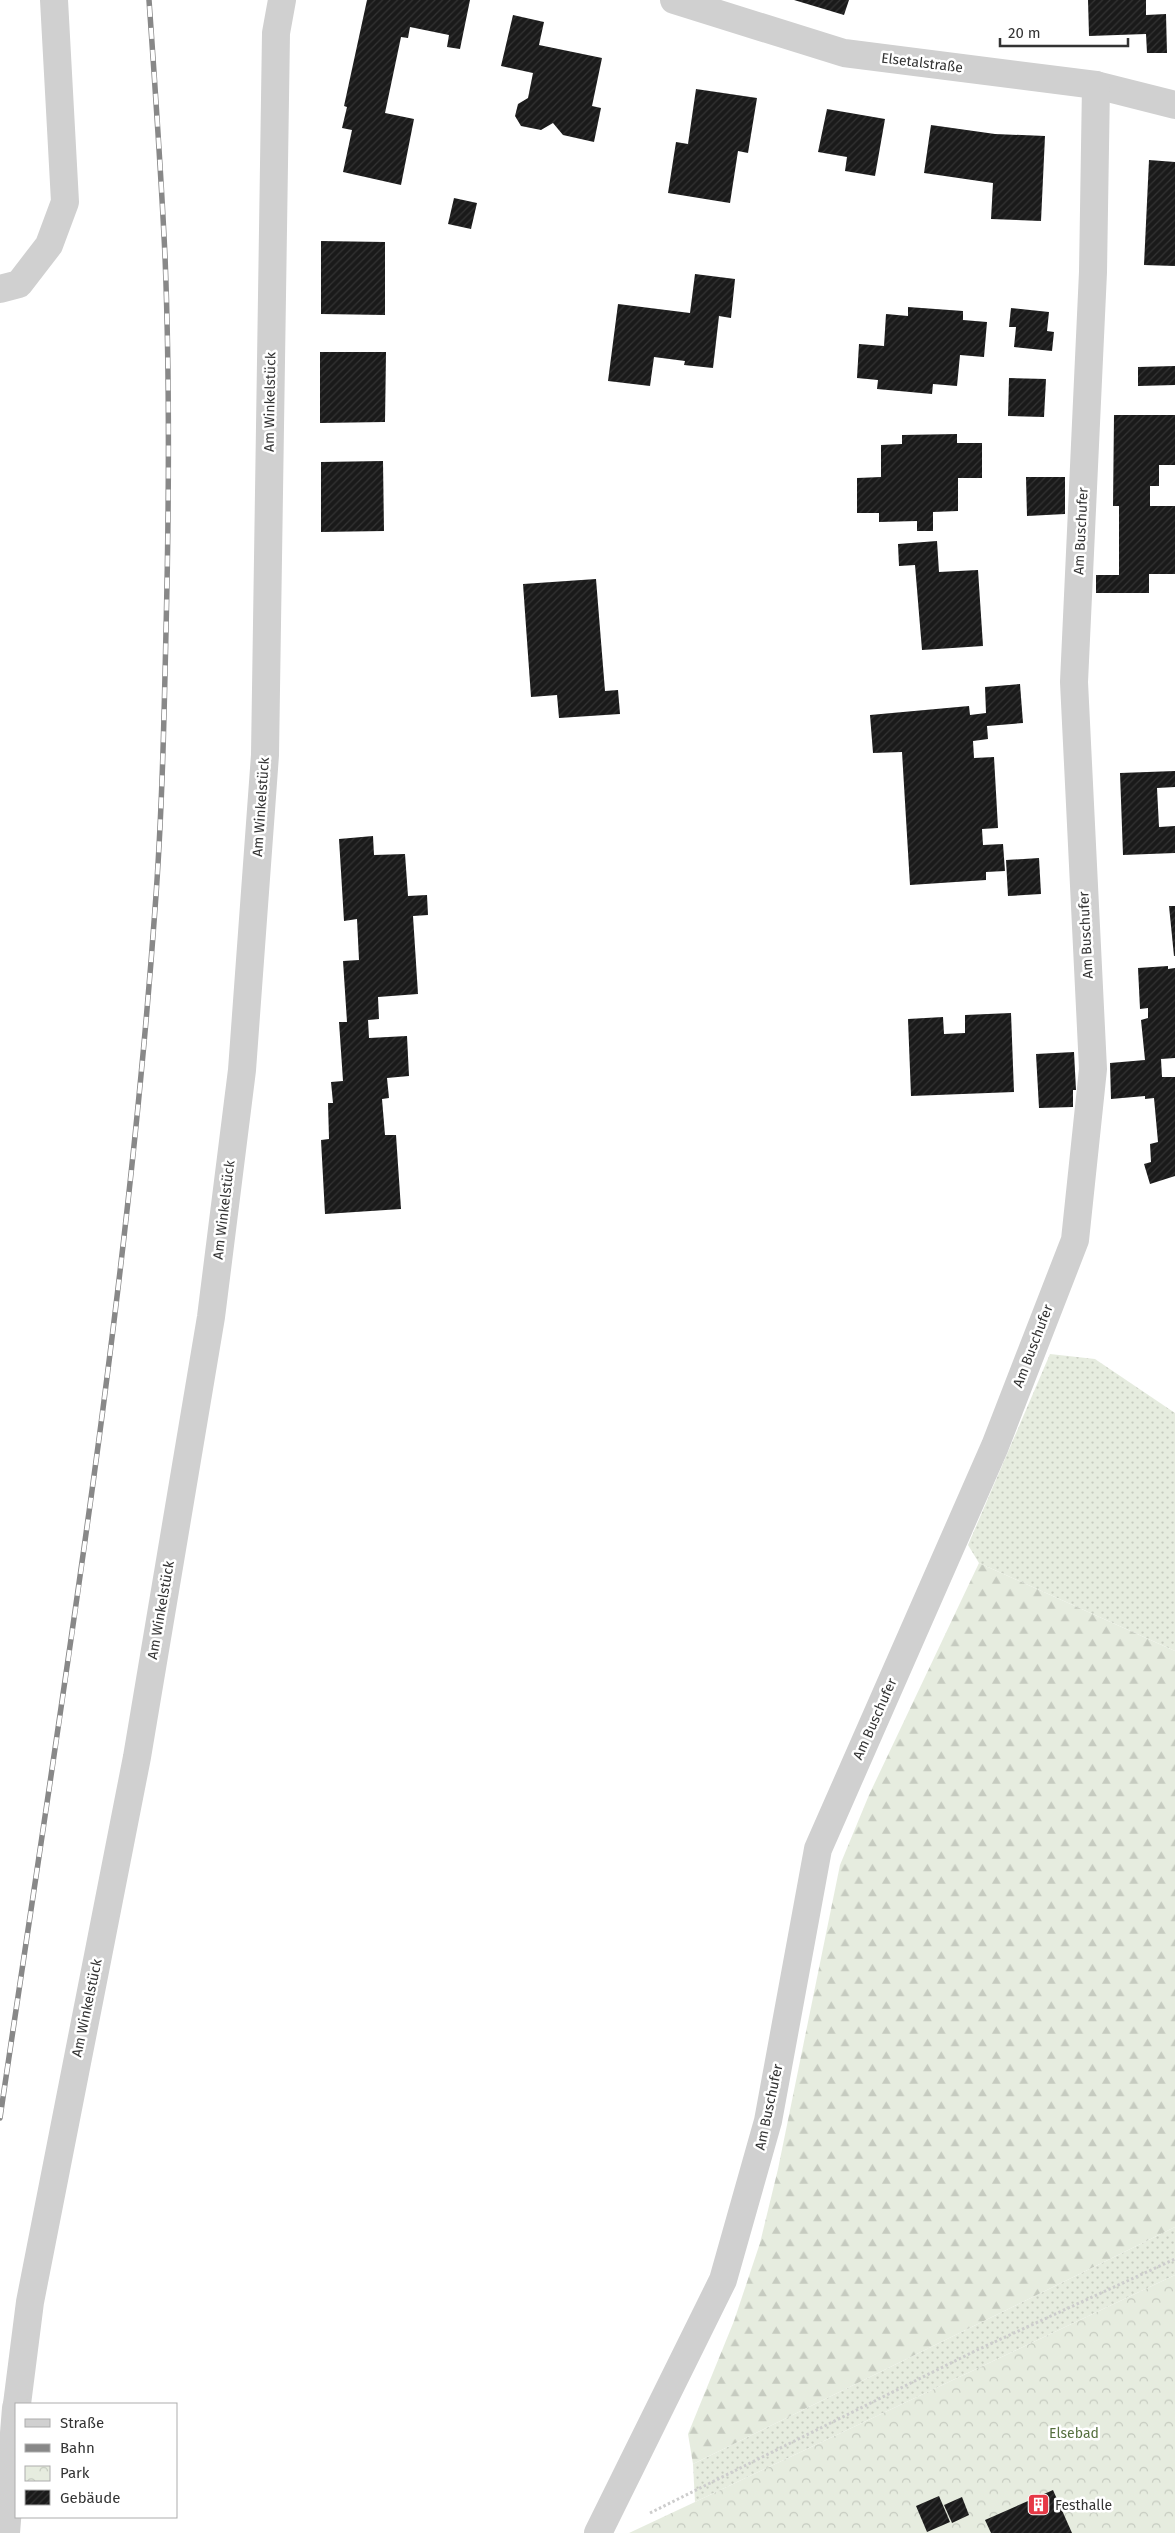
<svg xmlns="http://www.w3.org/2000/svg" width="1175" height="2533" font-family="'Fira Sans',sans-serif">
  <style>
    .grass { fill: url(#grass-dots) }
    .forest { fill: url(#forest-firs) }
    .park { fill: url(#park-crowns) }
    .building { fill: url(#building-hatch) }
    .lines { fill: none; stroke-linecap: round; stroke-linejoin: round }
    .path { stroke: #cdcdcd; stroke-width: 3; stroke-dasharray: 2.5 2.5; stroke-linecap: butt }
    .minor { stroke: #d0d0d0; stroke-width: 28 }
    .rail-casing { stroke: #888; stroke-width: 5.5 }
    .rail { stroke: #fff; stroke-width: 4; stroke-dasharray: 11; stroke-linecap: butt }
    .labels { text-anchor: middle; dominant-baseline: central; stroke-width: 5; stroke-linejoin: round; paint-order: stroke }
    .street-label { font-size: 14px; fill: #333; stroke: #fff }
    .park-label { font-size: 14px; fill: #56703f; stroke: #fff }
    .poi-label { font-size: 14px; fill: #333; stroke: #fff; text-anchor: start }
  </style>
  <defs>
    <pattern id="grass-dots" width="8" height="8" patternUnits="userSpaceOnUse" patternTransform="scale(1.25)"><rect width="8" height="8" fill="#e6ecdf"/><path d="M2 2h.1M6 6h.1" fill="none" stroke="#c6cbc0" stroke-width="1.8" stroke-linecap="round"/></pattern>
    <pattern id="forest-firs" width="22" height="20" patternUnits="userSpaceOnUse" patternTransform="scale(1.25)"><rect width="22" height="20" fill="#e6ecdf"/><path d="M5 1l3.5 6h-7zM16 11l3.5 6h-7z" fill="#c6cbc0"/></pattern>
    <pattern id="park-crowns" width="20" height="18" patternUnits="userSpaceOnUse" patternTransform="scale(1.25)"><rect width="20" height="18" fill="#e6ecdf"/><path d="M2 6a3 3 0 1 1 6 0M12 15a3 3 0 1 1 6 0" fill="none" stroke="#c6cbc0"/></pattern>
    <pattern id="building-hatch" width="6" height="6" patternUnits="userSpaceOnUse" patternTransform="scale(1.25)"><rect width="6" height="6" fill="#1a1a1a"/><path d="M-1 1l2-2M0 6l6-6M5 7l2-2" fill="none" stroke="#333"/></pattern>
  </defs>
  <rect width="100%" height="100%" fill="#fff"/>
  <g class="grass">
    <path d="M1050,1354L1095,1359L1175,1413V1651L979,1563L968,1545Z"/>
    <path d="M1175,2227V2275L695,2502L693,2464Z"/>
  </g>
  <path class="forest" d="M979,1563L1175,1651V2227L693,2464L688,2434L734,2321L760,2243L778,2169L840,1865L869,1795Z"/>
  <path class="park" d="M1175,2275V2533H629L695,2502Z"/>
  <g class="building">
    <path d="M367,0H470L460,49L447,47L449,35L410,27L408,38L401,37L385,113L414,119L401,185L343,172L352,130L342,128L347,107L344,106Z"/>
    <path d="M794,0H849L844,15Z"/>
    <path d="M1088,0H1146V15L1166,14L1167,53H1147L1146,34L1089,36Z"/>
    <path d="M513,15L544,22L539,45L602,58L592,106L601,108L594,142L563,135L553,123L541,130L521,126L515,116L518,104L528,98L533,73L501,66Z"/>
    <path d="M696,89L757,98L748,153L738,151L730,203L668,193L676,142L688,144Z"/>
    <path d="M827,109L885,119L875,176L845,171L847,157L818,152Z"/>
    <path d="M931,125L995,134L1045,136L1041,221L991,219L993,183L924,173Z"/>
    <path d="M1149,160L1175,162V266L1144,265Z"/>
    <path d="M454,198L477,203L471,229L448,224Z"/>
    <path d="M321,241L385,242V315L321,314Z"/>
    <path d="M695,274L735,279L731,318L719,316L713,368L684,365L685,361L654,357L650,386L608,381L618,304L690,313Z"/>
    <path d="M908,307L963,311V320L987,322L984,357L960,355L957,386L933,384L932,394L877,389L878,380L857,378L859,344L884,346L886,314L908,316Z"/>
    <path d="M1011,308L1049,312L1047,331L1054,332L1052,351L1014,347L1016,327H1009Z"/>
    <path d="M320,352H386L385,422L320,423Z"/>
    <path d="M1175,366V385L1138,386V367Z"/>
    <path d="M1009,378L1046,379L1044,417L1008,416Z"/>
    <path d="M1114,415H1175V465H1159V486H1150V506H1175V574H1149V593H1096V575H1119V506H1113Z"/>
    <path d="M957,434V443H982V478H958V511L933,512V531H917V521L879,522V513H857V478L881,477V445L902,444V435Z"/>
    <path d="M383,461L384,531L321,532V462Z"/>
    <path d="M1026,477H1065V514L1027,516Z"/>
    <path d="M937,541L939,572L978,570L983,646L922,650L915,565L899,566L898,544Z"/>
    <path d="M596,579L605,691L618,690L620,714L559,718L557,695L531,697L523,584Z"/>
    <path d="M1020,684L1023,723L987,726L988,739L973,741L974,758L994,757L998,828L982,829L983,845L1003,844L1005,871L986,872V880L910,885L902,752L873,753L870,715L969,706L970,715L986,713L985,687Z"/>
    <path d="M1175,771V787L1157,788L1159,827L1175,826V853L1123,855L1120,773Z"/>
    <path d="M373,836L374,855L405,854L408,896L427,895L428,915L413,916L418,994L378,997L379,1019L368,1020L369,1038L407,1036L409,1076L387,1078L389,1098L382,1099L385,1135H396L401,1209L325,1214L321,1140L329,1139L328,1103H333L331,1082L343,1081L339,1022H347L343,961L359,960L357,919L344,921L339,839Z"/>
    <path d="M1039,858L1041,894L1008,896L1006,860Z"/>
    <path d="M1169,906H1175V956H1174Z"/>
    <path d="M1168,966V969L1175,968V1058L1161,1059L1162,1077H1175V1176L1150,1184L1144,1164L1151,1162L1150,1144L1158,1142L1154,1098L1145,1099V1096L1111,1099L1110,1063L1145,1060L1141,1020L1148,1018V1008L1140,1009L1138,968Z"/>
    <path d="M1011,1013L1014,1092L911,1096L908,1019L943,1017L944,1034L965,1033V1015Z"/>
    <path d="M1074,1052L1076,1090H1073V1107L1039,1108L1036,1054Z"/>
    <path d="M1053,2490L1072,2533H991L985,2520Z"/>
    <path d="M939,2496L950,2522L927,2532L916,2506Z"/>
    <path d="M962,2497L969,2515L952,2523L944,2505Z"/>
  </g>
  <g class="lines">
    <path class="path" d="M650,2513L977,2350L1175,2259"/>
    <g class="minor">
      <path d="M674,0L844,53L1096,85L1175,105"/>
      <path d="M0,289L19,284L49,245L65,202L54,0"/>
      <path d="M17,2404L30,2302L137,1757L211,1317L242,1070L265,755L276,33L282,0"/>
      <path d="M6,2533L16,2408"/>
      <path d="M598,2533L723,2280L768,2121L818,1849L995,1446L1075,1240L1093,1069L1074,682L1093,272L1096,85"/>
    </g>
    <defs>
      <path id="rail" d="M0,2118C59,1716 126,1314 155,909C162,816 164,723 166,631C169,506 170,381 165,256C161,171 155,85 149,0"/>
    </defs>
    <use href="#rail" class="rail-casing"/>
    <use href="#rail" class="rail"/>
  </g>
  <defs>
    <symbol id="building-square" viewBox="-11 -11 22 22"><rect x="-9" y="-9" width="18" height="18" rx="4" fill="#e63946" stroke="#fff"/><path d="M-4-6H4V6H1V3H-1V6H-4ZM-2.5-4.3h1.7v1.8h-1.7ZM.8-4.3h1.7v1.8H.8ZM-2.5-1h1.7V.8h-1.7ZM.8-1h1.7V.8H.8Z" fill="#fff"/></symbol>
  </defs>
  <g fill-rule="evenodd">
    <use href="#building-square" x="1026" y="2492" width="25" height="25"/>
  </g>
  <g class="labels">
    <g class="street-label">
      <text transform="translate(922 63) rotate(7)">Elsetalstraße</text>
      <text transform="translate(270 402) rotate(-89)">Am Winkelstück</text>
      <text transform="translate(1081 531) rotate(-87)">Am Buschufer</text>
      <text transform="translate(261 807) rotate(-86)">Am Winkelstück</text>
      <text transform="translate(1086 935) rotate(-93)">Am Buschufer</text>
      <text transform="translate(224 1210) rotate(-83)">Am Winkelstück</text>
      <text transform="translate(1033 1346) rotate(-69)">Am Buschufer</text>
      <text transform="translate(161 1610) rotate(-80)">Am Winkelstück</text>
      <text transform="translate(875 1719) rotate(-66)">Am Buschufer</text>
      <text transform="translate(87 2008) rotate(-78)">Am Winkelstück</text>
      <text transform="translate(769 2107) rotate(-78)">Am Buschufer</text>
    </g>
    <g class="park-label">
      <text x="1074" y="2433">Elsebad</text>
    </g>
    <g class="poi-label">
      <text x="1055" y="2505">Festhalle</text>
    </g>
  </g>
  <rect x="15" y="2403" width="162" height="115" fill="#ffffff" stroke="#adadad"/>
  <rect x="25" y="2419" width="25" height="8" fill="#d0d0d0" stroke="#adadad"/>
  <text x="60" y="2428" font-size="15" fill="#333333">Straße</text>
  <rect x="25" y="2444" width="25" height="8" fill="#888888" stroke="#adadad"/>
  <text x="60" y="2453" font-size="15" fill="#333333">Bahn</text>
  <rect x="25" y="2466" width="25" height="15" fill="url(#park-crowns)" stroke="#adadad"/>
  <text x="60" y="2478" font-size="15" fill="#333333">Park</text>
  <rect x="25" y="2490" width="25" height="15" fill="url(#building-hatch)" stroke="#adadad"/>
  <text x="60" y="2503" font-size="15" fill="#333333">Gebäude</text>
  <path d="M1000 38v8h128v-8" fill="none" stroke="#333333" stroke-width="2.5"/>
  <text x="1008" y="38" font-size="15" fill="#333333" stroke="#ffffff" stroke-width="4" paint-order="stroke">20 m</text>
</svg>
